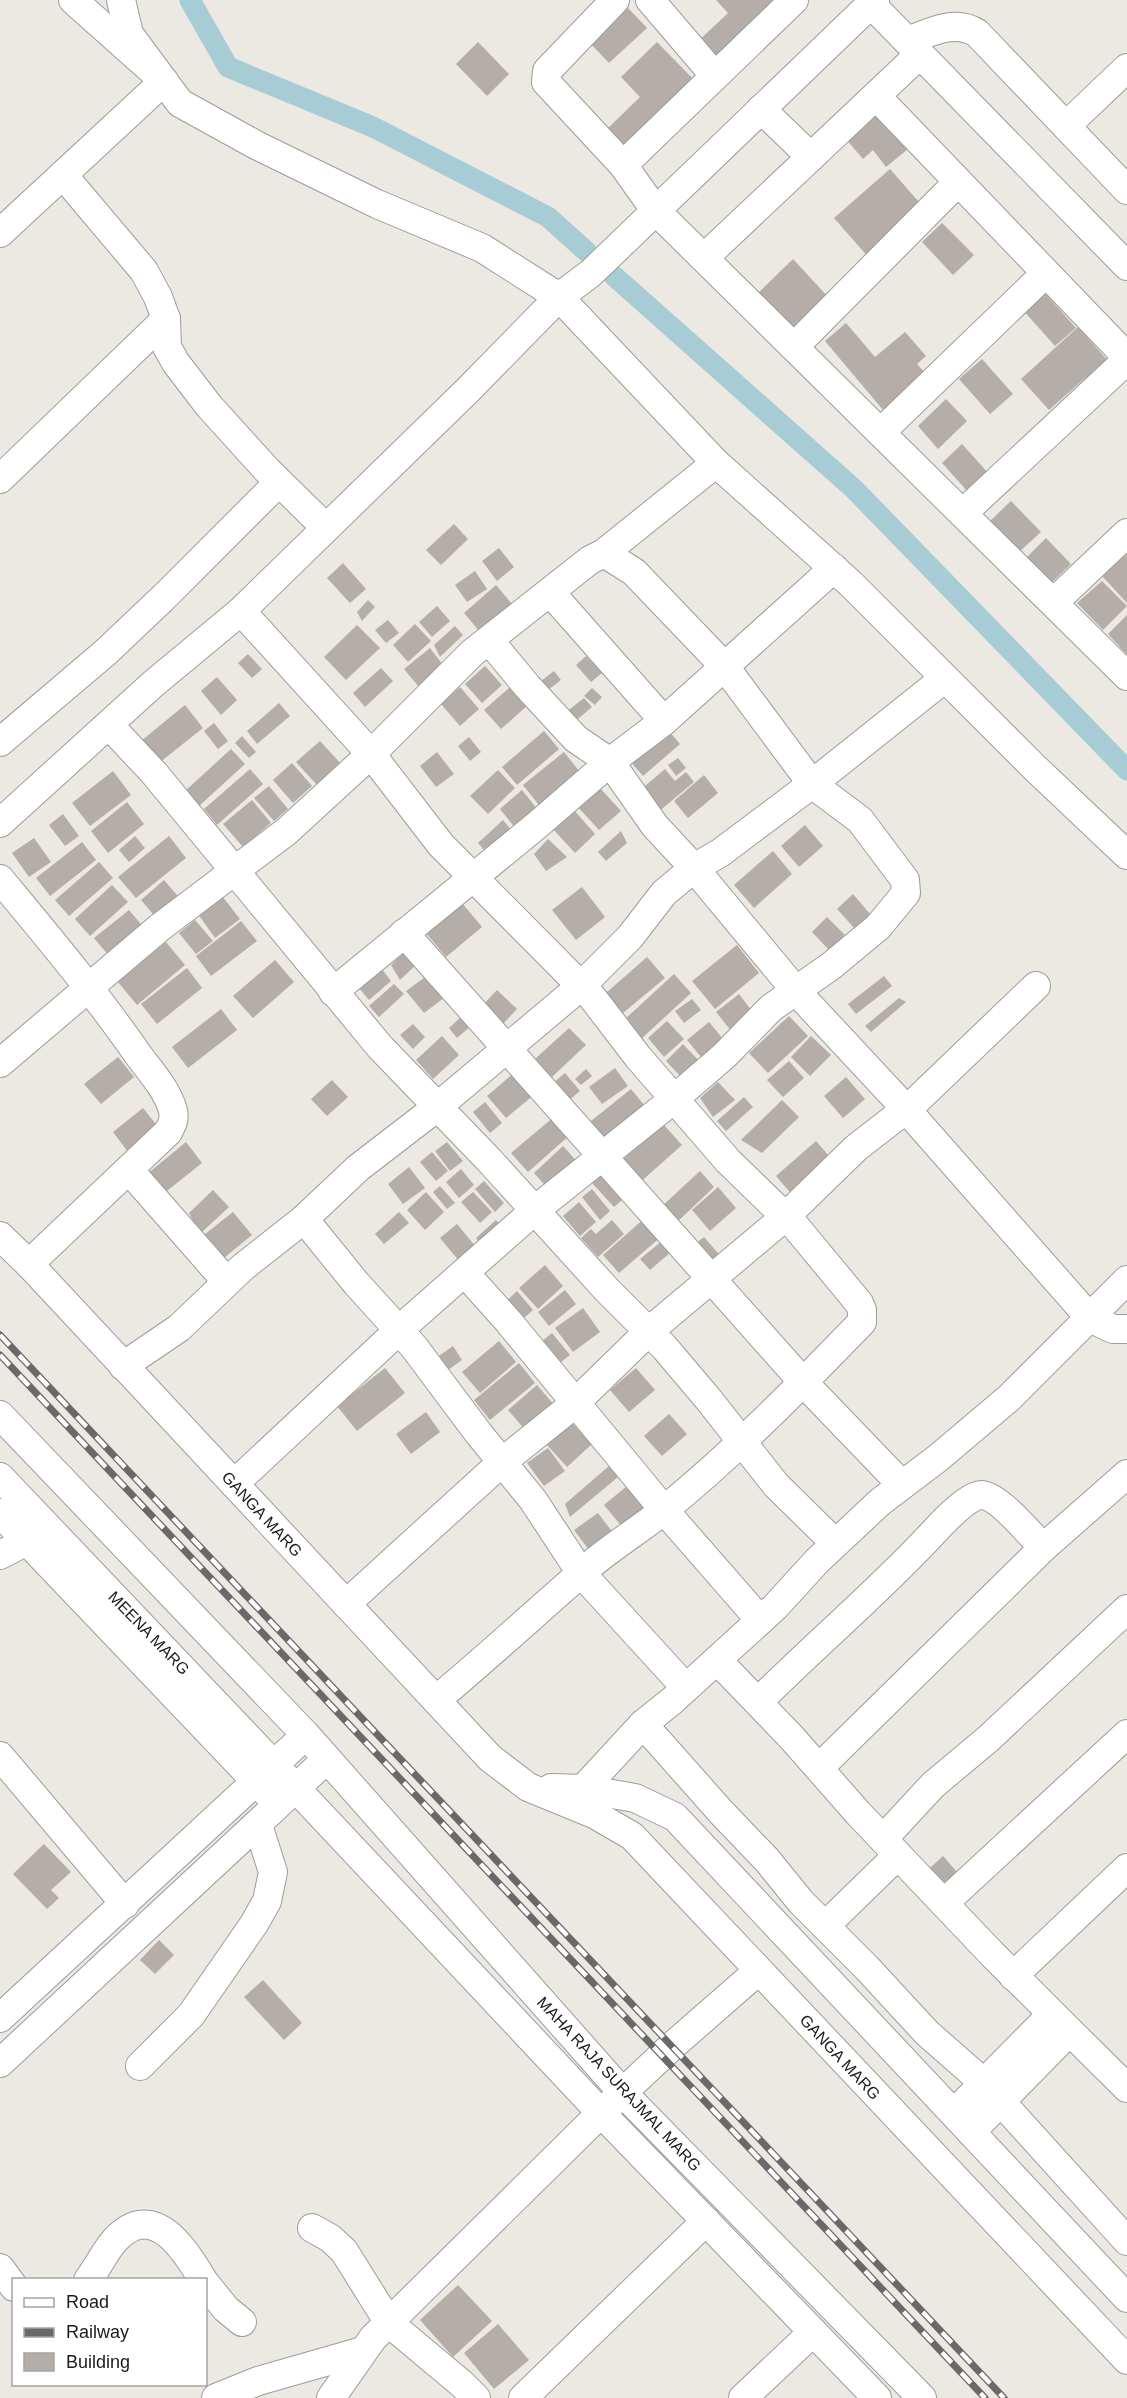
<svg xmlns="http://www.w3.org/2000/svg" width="1127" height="2398" font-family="Arial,sans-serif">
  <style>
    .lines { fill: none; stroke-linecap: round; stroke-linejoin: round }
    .canal { stroke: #a7ccd5; stroke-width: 21 }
    .building { fill: #b4ada8 }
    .minor-casing { stroke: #9c9c9c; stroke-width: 30 }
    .minor { stroke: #fff; stroke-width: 28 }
    .rail-casing { stroke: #696969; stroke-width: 7 }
    .rail { stroke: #fff; stroke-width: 4.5; stroke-dasharray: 14; stroke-linecap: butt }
    .labels { text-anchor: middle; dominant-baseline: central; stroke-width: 6; stroke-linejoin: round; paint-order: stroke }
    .street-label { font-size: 16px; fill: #1b1b1b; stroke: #fff }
  </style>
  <rect width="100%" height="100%" fill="#ece8e2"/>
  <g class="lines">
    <g class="canal">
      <path d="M190,0L228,67L373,127L548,217L587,252"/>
      <path d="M614,276L854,489L1127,770"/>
    </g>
  </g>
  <g class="building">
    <path d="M716,0H778L718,72L693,46L728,13Z"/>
    <path d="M627,7L647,28L609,63L589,42Z"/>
    <path d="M478,42L509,74L487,96L456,64Z"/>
    <path d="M657,42L696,82L622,154L602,134L640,97L621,77Z"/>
    <path d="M876,111L908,149L886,167L873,150L863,159L845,138Z"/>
    <path d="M890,169L926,210L870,259L834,218Z"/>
    <path d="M942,223L974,255L953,275L922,242Z"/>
    <path d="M793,259L829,298L790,335L754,297Z"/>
    <path d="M1043,291L1076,328L1055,346L1022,309Z"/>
    <path d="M846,323L875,357L905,332L926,356L917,364L926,374L883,410L825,341Z"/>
    <path d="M1078,327L1108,361L1087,380L1085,378L1049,410L1021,379Z"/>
    <path d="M982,359L1013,394L990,414L959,379Z"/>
    <path d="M946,399L967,421L938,449L918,426Z"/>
    <path d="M962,444L989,474L969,493L942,463Z"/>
    <path d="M1011,501L1041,532L1018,553L989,522Z"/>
    <path d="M454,524L468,539L441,565L426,550Z"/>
    <path d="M1046,538L1071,564L1049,585L1025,559Z"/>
    <path d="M499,548L514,567L497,581L482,561Z"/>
    <path d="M1127,554V603L1102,576Z"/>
    <path d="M343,563L366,589L350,603L327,578Z"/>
    <path d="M475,571L487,589L467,602L455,585Z"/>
    <path d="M1102,581L1127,606L1103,630L1077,603Z"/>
    <path d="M496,585L517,610L485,638L464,613Z"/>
    <path d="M368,600L375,607L362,621L357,612Z"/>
    <path d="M437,606L450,621L432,637L419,622Z"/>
    <path d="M1127,615V655L1108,634Z"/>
    <path d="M388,620L399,633L386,643L375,630Z"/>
    <path d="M415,624L431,641L408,662L393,645Z"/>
    <path d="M357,625L380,648L346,680L324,657Z"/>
    <path d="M455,626L463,635L440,657L434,645Z"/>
    <path d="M430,648L449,673L424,693L404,669Z"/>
    <path d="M248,654L262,669L252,678L238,663Z"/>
    <path d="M586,656L602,673L591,682L576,665Z"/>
    <path d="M485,666L502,685L482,703L465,684Z"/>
    <path d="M381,668L393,681L365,707L353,693Z"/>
    <path d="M554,671L561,680L548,690L541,681Z"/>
    <path d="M217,677L237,700L221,715L201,691Z"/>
    <path d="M460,687L479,709L460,726L441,704Z"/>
    <path d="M510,687L527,706L501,729L484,710Z"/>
    <path d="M592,688L602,697L595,705L584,696Z"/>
    <path d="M584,698L592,707L573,723L565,713Z"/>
    <path d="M279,703L290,716L257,744L247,731Z"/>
    <path d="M185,705L203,728L159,763L141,741Z"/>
    <path d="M214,723L228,741L218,749L204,731Z"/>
    <path d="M667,729L680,744L643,776L630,761Z"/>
    <path d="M544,731L559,749L517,785L502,767Z"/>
    <path d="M242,736L256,752L249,758L235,743Z"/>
    <path d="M469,737L481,752L470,761L458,746Z"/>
    <path d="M320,741L341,764L317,785L296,762Z"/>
    <path d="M231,749L245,764L198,807L184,792Z"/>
    <path d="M437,752L454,774L436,787L420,766Z"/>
    <path d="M564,752L583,776L542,809L523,785Z"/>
    <path d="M678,758L686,768L676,776L668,765Z"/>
    <path d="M292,763L312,786L293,803L273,780Z"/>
    <path d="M250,769L263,784L217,825L204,809Z"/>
    <path d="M665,769L675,781L686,772L694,782L657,813L638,792Z"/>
    <path d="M498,770L515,788L488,814L470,796Z"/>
    <path d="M113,771L131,795L90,826L72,803Z"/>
    <path d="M704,775L718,793L688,818L674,801Z"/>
    <path d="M269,786L288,809L274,821L254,798Z"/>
    <path d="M599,787L621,811L599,830L577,806Z"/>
    <path d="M522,790L538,810L516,829L500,809Z"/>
    <path d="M252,800L271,823L243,847L223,824Z"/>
    <path d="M127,802L144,824L108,853L91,831Z"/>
    <path d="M573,809L595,834L575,853L552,828Z"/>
    <path d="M63,814L79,836L65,846L49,825Z"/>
    <path d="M503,820L516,836L491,858L478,843Z"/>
    <path d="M805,825L823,846L799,867L781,846Z"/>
    <path d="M621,831L627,843L606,861L598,852Z"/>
    <path d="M135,836L145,848L129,862L119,850Z"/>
    <path d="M169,836L186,858L136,898L118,877Z"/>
    <path d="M34,838L51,862L29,877L12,853Z"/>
    <path d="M548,839L567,857L546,871L534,854Z"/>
    <path d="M82,842L96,860L50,896L36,878Z"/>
    <path d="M773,851L792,874L754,908L734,885Z"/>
    <path d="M99,862L113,878L69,916L55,900Z"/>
    <path d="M164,880L181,900L158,920L141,900Z"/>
    <path d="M112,885L128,902L90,936L75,919Z"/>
    <path d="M582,887L605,917L576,940L552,910Z"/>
    <path d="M853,894L871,915L855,929L837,909Z"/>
    <path d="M222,896L240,919L215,938L198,914Z"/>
    <path d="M462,903L482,927L446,957L426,933Z"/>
    <path d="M129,910L145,929L110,957L94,938Z"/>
    <path d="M827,917L845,935L829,950L812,932Z"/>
    <path d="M195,920L213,941L196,954L179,933Z"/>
    <path d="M241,921L257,941L211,976L196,956Z"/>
    <path d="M166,942L185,965L137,1005L118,982Z"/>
    <path d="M737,945L759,973L715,1009L692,981Z"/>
    <path d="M407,949L420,961L400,980L391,965Z"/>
    <path d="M647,957L665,978L623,1013L606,993Z"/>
    <path d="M275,960L294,982L253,1018L233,996Z"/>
    <path d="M187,968L202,988L157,1024L141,1004Z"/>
    <path d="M381,968L391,981L369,1000L358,987Z"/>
    <path d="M432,972L449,994L424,1013L406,991Z"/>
    <path d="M674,974L691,993L641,1039L624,1020Z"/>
    <path d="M884,976L892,986L856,1014L848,1004Z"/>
    <path d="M394,984L404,994L379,1017L369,1006Z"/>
    <path d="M497,990L517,1009L499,1028L479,1009Z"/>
    <path d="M739,994L755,1015L732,1032L716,1012Z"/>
    <path d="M899,998L906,1002L871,1032L865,1026Z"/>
    <path d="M692,999L701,1010L684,1023L675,1011Z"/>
    <path d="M221,1009L237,1030L188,1068L172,1047Z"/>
    <path d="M462,1016L471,1026L457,1038L449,1028Z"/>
    <path d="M789,1016L808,1036L768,1073L749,1053Z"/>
    <path d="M667,1021L684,1039L664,1057L648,1038Z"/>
    <path d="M709,1022L723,1039L701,1057L687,1040Z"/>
    <path d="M413,1024L425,1037L413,1049L400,1035Z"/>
    <path d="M569,1028L586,1045L552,1077L535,1059Z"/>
    <path d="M442,1036L459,1055L433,1079L416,1060Z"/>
    <path d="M811,1036L831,1055L810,1076L791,1057Z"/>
    <path d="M683,1044L699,1061L682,1078L666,1061Z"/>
    <path d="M118,1057L134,1077L101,1104L84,1084Z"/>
    <path d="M789,1061L804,1078L783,1097L767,1080Z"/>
    <path d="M615,1068L628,1086L602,1104L589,1087Z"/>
    <path d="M586,1069L592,1076L581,1085L575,1079Z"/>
    <path d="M515,1072L534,1095L506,1118L487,1096Z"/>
    <path d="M565,1073L580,1091L567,1102L552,1084Z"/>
    <path d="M846,1077L865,1099L843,1118L824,1096Z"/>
    <path d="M332,1080L348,1097L327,1116L311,1099Z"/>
    <path d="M718,1082L735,1100L713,1117L700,1098Z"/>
    <path d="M631,1089L649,1111L604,1147L586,1125Z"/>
    <path d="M744,1097L753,1107L726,1131L717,1121Z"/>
    <path d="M782,1100L799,1117L762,1153L741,1140Z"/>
    <path d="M485,1102L502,1123L490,1133L473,1112Z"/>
    <path d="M143,1108L159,1128L128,1152L113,1132Z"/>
    <path d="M555,1116L571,1134L528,1172L511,1153Z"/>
    <path d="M663,1124L682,1145L637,1185L618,1164Z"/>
    <path d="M816,1141L835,1163L795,1198L776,1176Z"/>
    <path d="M186,1142L202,1163L163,1194L147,1174Z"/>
    <path d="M447,1142L463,1161L450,1171L435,1151Z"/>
    <path d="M563,1146L581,1166L552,1193L534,1173Z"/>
    <path d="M432,1152L448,1171L436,1181L420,1162Z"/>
    <path d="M409,1167L425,1188L403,1204L388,1184Z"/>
    <path d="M461,1169L474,1185L459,1198L446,1182Z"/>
    <path d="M700,1171L714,1187L675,1224L660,1208Z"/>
    <path d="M605,1172L627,1196L614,1207L592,1183Z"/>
    <path d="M484,1181L504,1203L495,1212L475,1189Z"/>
    <path d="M440,1186L455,1203L447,1209L433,1192Z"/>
    <path d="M718,1187L736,1208L710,1231L692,1210Z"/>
    <path d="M592,1189L610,1211L600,1220L582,1197Z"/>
    <path d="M213,1190L229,1207L200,1234L189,1213Z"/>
    <path d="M426,1192L444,1212L425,1230L407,1210Z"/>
    <path d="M473,1192L492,1212L480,1223L461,1202Z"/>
    <path d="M579,1202L596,1222L580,1236L563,1216Z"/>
    <path d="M233,1212L252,1235L219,1262L200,1238Z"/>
    <path d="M399,1212L409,1223L384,1244L375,1234Z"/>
    <path d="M646,1217L662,1236L619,1273L603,1255Z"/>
    <path d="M496,1220L506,1231L485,1249L476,1238Z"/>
    <path d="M612,1220L624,1234L598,1257L581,1238L591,1229L596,1234Z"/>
    <path d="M457,1224L481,1253L464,1267L440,1238Z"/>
    <path d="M704,1237L724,1260L709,1273L689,1249Z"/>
    <path d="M662,1241L671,1252L650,1270L640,1259Z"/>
    <path d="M545,1265L563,1286L538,1309L519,1288Z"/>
    <path d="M565,1290L576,1304L549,1326L538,1312Z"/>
    <path d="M517,1291L533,1310L516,1325L500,1307Z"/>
    <path d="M583,1308L600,1332L573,1352L555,1328Z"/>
    <path d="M552,1333L570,1355L553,1368L535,1347Z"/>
    <path d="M499,1341L516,1362L480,1393L462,1372Z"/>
    <path d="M453,1346L462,1360L448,1370L439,1356Z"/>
    <path d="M519,1363L535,1383L490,1420L474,1400Z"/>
    <path d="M385,1368L405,1393L357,1431L337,1406Z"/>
    <path d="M636,1368L655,1390L629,1412L610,1390Z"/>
    <path d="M537,1385L555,1406L526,1431L508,1410Z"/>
    <path d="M426,1412L440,1432L411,1454L396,1434Z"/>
    <path d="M669,1414L687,1434L662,1456L644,1436Z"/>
    <path d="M572,1423L592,1444L567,1467L547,1445Z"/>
    <path d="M548,1448L565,1471L544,1486L527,1463Z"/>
    <path d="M609,1466L618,1477L570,1517L565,1504Z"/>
    <path d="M627,1486L647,1510L624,1529L604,1505Z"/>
    <path d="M598,1513L616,1537L592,1554L574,1530Z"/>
    <path d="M44,1844L71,1872L51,1890L59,1898L47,1909L13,1874Z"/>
    <path d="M943,1856L964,1880L950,1892L930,1868Z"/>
    <path d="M159,1940L174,1955L155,1974L140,1960Z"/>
    <path d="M263,1980L302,2023L284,2040L244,1997Z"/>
    <path d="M458,2285L492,2321L453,2357L420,2320Z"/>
    <path d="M498,2324L529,2360L494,2389L464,2353Z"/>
  </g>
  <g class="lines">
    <defs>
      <g id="minor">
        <path d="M121,0L129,34L180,103L258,146L377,204L482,248L559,297L716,463L851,584L1034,767L1127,855"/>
        <path d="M615,0L547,71L546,82L623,165"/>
        <path d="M650,0L715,76"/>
        <path d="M794,0L623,165L655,210L1127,676"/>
        <path d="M871,4L1127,266"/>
        <path d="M908,41C930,32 955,19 977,33L1127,190"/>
        <path d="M876,96L1127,357"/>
        <path d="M761,109L811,157"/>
        <path d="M1066,126L1127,68"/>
        <path d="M63,175L144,271L158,297L166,319L167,347L176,363L209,406L267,470L326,528"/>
        <path d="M0,233L164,81L73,0"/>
        <path d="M704,258L920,54"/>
        <path d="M794,347L958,182"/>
        <path d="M881,432L1046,273"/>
        <path d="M0,479L166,319"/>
        <path d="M963,513L1127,360"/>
        <path d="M604,553L716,463"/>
        <path d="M550,592L664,721"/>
        <path d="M1054,602L1127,533"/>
        <path d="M241,611L371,754L441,845L592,997L638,1057L728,1161L796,1227L859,1303L862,1310V1322C799,1387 734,1453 664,1510C637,1532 606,1550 580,1574C532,1616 485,1659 436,1700"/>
        <path d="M489,640L527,686L576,739L610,762L655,826L694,868L796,991L906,1109L1090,1318L1113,1329H1127"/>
        <path d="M109,725L154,773L380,1047L489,1160L607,1290L665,1348L709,1400L776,1485L835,1543"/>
        <path d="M0,742L106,652L164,597L279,482"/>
        <path d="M0,823L153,684L241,611L468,390L559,297L591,273L875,0"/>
        <path d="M0,879C48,937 96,994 139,1056C151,1072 168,1091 173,1111C175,1119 172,1125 168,1132L29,1264"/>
        <path d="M404,933L803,1382L902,1485"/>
        <path d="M333,992L536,826L610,762L664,721L834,568"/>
        <path d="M0,1063L159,928L287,831L371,754L472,653L590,560L604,553L634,572L725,667L812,784L860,820L905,880L906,893L878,927L831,966L771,1008L724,1056L674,1099L535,1210L399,1330L234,1484"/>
        <path d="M129,1170L227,1282"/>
        <path d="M304,1219L356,1283L414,1347L479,1434L533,1500L581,1573L686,1688"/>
        <path d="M0,1236L29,1264L490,1758L528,1787L594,1814L632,1836L1127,2360"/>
        <path d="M465,1273L508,1321L664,1510L760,1620"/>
        <path d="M123,1366L179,1328L243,1267L304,1219L358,1168L436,1108L581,986L630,937L664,893L694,868L720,853L812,784L945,678"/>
        <path d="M0,1415L306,1735L623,2093L922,2398"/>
        <path d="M0,1477L274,1765L601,2113L877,2398"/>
        <path d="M0,1513L270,1796"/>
        <path d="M0,1555L27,1541"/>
        <path d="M346,1604L502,1462L572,1406L648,1332L786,1216L856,1148L914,1103L1036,986"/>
        <path d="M717,1660L792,1738L858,1813L993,1955L1127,2088"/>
        <path d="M758,1702C815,1645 877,1593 932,1534C941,1524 968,1495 981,1495C998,1495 1032,1536 1043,1548L1127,1474"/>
        <path d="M643,1724L721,1812L767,1860L801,1902L867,1968L927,2033L984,2083L1127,2241"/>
        <path d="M0,1756L125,1904"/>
        <path d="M819,1768L1043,1548"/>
        <path d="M551,1788L583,1789L635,1798L675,1817L1127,2298"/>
        <path d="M577,1801L583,1789L643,1724L673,1700L775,1607L817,1561L880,1502L938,1458L1009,1398L1127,1280"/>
        <path d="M883,1839L933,1785L988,1739L1127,1609"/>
        <path d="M944,1903L1127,1734"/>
        <path d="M825,1926L898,1855"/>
        <path d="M1013,1976L1127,1868"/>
        <path d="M0,2018L306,1735"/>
        <path d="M0,2063L327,1759"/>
        <path d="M140,2066L191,2015L254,1924L267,1901L273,1872L258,1825"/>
        <path d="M954,2113L1051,2015"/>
        <path d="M971,2132L1069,2032"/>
        <path d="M312,2228L330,2238L344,2251L389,2323L462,2384L476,2398"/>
        <path d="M0,2268L14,2287"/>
        <path d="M88,2280C99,2266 106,2248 118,2237C155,2201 186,2251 203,2280"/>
        <path d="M206,2284L226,2309L242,2322"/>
        <path d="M216,2398L258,2381L363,2351"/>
        <path d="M331,2398L373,2338L601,2113L671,2047L758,1971"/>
        <path d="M523,2398L706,2221"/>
        <path d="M743,2398L813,2332"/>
      </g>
    </defs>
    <use href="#minor" class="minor-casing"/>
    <use href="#minor" class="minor"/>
    <defs>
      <g id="rail">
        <path d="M0,1335L1004,2398"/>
        <path d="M0,1355L985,2398"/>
      </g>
    </defs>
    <use href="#rail" class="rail-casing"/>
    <use href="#rail" class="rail"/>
  </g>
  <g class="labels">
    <g class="street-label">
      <text transform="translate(262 1514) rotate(47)">GANGA MARG</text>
      <text transform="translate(149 1633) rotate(46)">MEENA MARG</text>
      <text transform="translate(840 2057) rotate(47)">GANGA MARG</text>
      <text transform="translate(619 2084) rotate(47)">MAHA RAJA SURAJMAL MARG</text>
    </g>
  </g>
  <rect x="12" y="2278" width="195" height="108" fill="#ffffff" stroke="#a4a4a4" stroke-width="1.5"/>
  <rect x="24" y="2298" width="30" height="9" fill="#ffffff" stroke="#a4a4a4" stroke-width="1.5"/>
  <text x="66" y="2308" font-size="18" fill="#1b1b1b">Road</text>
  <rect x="24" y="2328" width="30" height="9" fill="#696969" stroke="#a4a4a4" stroke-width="1.5"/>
  <text x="66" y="2338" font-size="18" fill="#1b1b1b">Railway</text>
  <rect x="24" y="2353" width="30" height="18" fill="#b4ada8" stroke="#a4a4a4" stroke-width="1.5"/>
  <text x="66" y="2368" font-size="18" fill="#1b1b1b">Building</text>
</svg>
